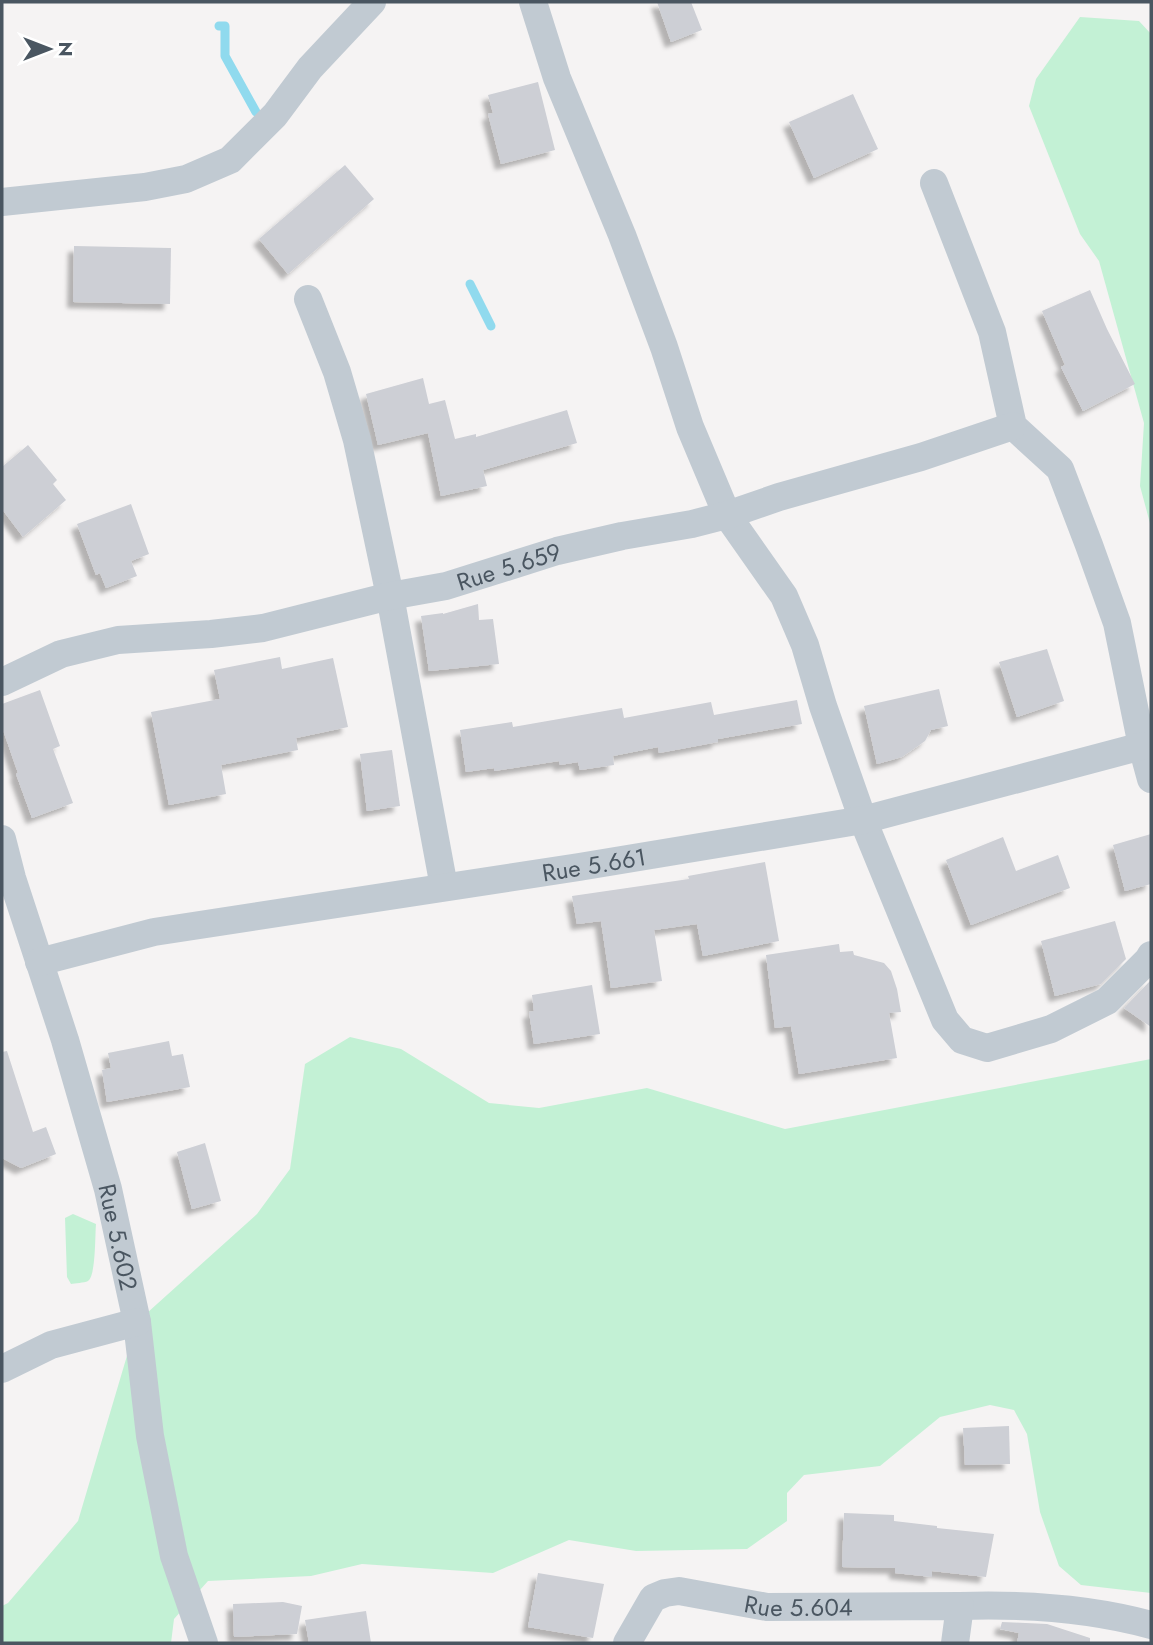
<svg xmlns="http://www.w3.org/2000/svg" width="1153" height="1645" font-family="Jost,sans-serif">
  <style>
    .green { fill: #c3f1d5 }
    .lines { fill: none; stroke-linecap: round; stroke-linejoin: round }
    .stream { stroke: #90daee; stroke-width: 9 }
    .building { fill: #cdcfd5; filter: url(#shadow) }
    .street { stroke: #c1cad2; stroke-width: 28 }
    .labels { text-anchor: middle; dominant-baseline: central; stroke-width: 7; stroke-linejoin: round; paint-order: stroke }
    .street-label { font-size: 24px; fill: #4a5661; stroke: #fff }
  </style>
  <defs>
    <filter id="shadow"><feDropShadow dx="-6" dy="6" stdDeviation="2" flood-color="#0004"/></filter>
  </defs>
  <rect width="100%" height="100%" fill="#f5f3f3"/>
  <g class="green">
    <path d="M1080,17L1139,21L1151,34V527L1140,486L1144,423L1099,261L1080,234L1029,106L1036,79Z"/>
    <path d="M350,1037L401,1049L489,1103L539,1108L647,1088L785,1129L1151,1059V1593L1081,1585L1059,1566L1040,1512L1027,1434L1014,1410L990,1405L940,1417L880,1466L804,1475L787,1493V1521L747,1549L636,1551L569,1540L493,1573L362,1564L311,1576L208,1581L174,1619L171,1643H2V1606L8,1603L78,1521L137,1322L257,1214L290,1169L305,1064Z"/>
    <path d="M73,1214L96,1224C95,1234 96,1276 88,1281C84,1283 75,1283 71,1284L67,1277L65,1218Z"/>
  </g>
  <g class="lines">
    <g class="stream">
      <path d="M219,26H225V56L256,112"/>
      <path d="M470,284L491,326"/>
    </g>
  </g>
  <g class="building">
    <path d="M657,2H691L702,30L671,42Z"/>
    <path d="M538,82L555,150L501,164L488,114L493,113L488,95Z"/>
    <path d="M853,94L878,149L814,178L789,122Z"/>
    <path d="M345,165L374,199L288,274L259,239Z"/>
    <path d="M74,246L171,248L170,304L73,302Z"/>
    <path d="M1090,290L1107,329L1135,384L1083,411L1061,367L1065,365L1042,311Z"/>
    <path d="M423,378L429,404L445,400L455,439L476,434V437L567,410L577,443L483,470L487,486L441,496L428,433L378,445L366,394Z"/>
    <path d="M28,445L57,480L53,484L66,500L23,537L2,509V467Z"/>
    <path d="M131,504L149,554L131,561L137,576L106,588L100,573L96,575L77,524Z"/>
    <path d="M478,604L479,620L493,619L499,664L429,671L421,616L443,613V614Z"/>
    <path d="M1047,649L1064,701L1017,717L999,662Z"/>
    <path d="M280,657L282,669L333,658L348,727L296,738L298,750L221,765L226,794L169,805L151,712L220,699L214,670Z"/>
    <path d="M939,689L948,726L931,730L925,741L902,757L877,764L864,706Z"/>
    <path d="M40,690L60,746L53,749L73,803L32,818L16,774L18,773L2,727V704Z"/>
    <path d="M797,700L802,724L718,739V742L659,753L658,747L613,756L614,765L580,770L578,762L560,765L559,761L494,771V768L466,772L460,730L512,722L513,727L622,708L624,718L711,702L714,715Z"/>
    <path d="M392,750L400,806L367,811L360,754Z"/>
    <path d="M1151,834V884L1125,891L1113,845Z"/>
    <path d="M1003,837L1016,871L1058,855L1070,888L971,925L946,860Z"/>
    <path d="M765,862L779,941L703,956L697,924L654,930L662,981L611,988L601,921L577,924L572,896L689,879L688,876Z"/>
    <path d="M1115,921L1126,959L1101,984L1055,996L1041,941Z"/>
    <path d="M839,944L840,952L853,951L854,955L884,963L891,971L897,989L901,1012L889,1013L897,1058L799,1074L791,1026L775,1028L766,955Z"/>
    <path d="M1151,980V1027L1124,1008Z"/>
    <path d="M592,985L600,1034L534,1044L529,1012L534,1011L532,995Z"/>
    <path d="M169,1041L172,1056L183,1054L190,1087L107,1102L102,1070L111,1068L108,1053Z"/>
    <path d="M7,1051L33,1132L46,1127L56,1154L21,1168L2,1158V1052Z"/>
    <path d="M205,1143L221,1201L192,1209L177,1152Z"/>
    <path d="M1009,1426L1010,1464L965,1465L963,1428Z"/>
    <path d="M844,1513L894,1515V1521L937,1526V1528L994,1534L986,1577L932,1571V1577L895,1573V1568L842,1567Z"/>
    <path d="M538,1573L604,1584L593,1638L528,1627Z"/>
    <path d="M283,1602L302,1606L297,1634L234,1637L233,1604Z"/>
    <path d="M366,1611L371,1643H309L305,1620Z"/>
    <path d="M1002,1622L1047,1624L1090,1638V1643H1017L1019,1633L1000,1629Z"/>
  </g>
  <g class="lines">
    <g class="street">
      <path d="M533,2L557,78L622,235L664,347L690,427L727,515L784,596L805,645L823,706L863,820L945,1020L962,1040L987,1048L1051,1029L1107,1001L1148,960L1151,955"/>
      <path d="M934,183L992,332L1013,426L1060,469L1089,545L1117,623L1142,746L1151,779"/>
      <path d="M2,202L145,187L186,179L230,160L275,115L310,68L372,2"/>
      <path d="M308,299L337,372L357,440L390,596L444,887"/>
      <path id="s1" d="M2,682L61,654L118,640L211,634L263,628L390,596L446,586L557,551L622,536L692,524L727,515L779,497L921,457L1013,426"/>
      <path id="s2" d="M2,839L12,878L65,1040L108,1189L137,1322L150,1436L174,1556L204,1643"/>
      <path id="s3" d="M39,962L154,932L579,867L863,820L1142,746"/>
      <path d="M2,1369L51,1345L137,1322"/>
      <path d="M960,1606C1024,1604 1089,1608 1151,1625"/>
      <path id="s4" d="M627,1643L653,1598L665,1593L679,1591L767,1607L960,1606L955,1643"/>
    </g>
  </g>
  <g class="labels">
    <g class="street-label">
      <text stroke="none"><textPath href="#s1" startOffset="523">Rue 5.659</textPath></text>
      <text stroke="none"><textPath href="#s3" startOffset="564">Rue 5.661</textPath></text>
      <text stroke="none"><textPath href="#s2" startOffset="415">Rue 5.602</textPath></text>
      <text stroke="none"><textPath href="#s4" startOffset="200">Rue 5.604</textPath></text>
    </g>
  </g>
  <rect width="1153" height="1645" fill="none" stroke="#4a5661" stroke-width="7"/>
  <g transform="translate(49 49) rotate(90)" stroke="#ffffff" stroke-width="5" paint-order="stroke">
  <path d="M0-5L12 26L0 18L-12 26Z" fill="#4a5661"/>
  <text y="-10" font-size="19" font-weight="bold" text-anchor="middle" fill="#4a5661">N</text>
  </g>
</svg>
